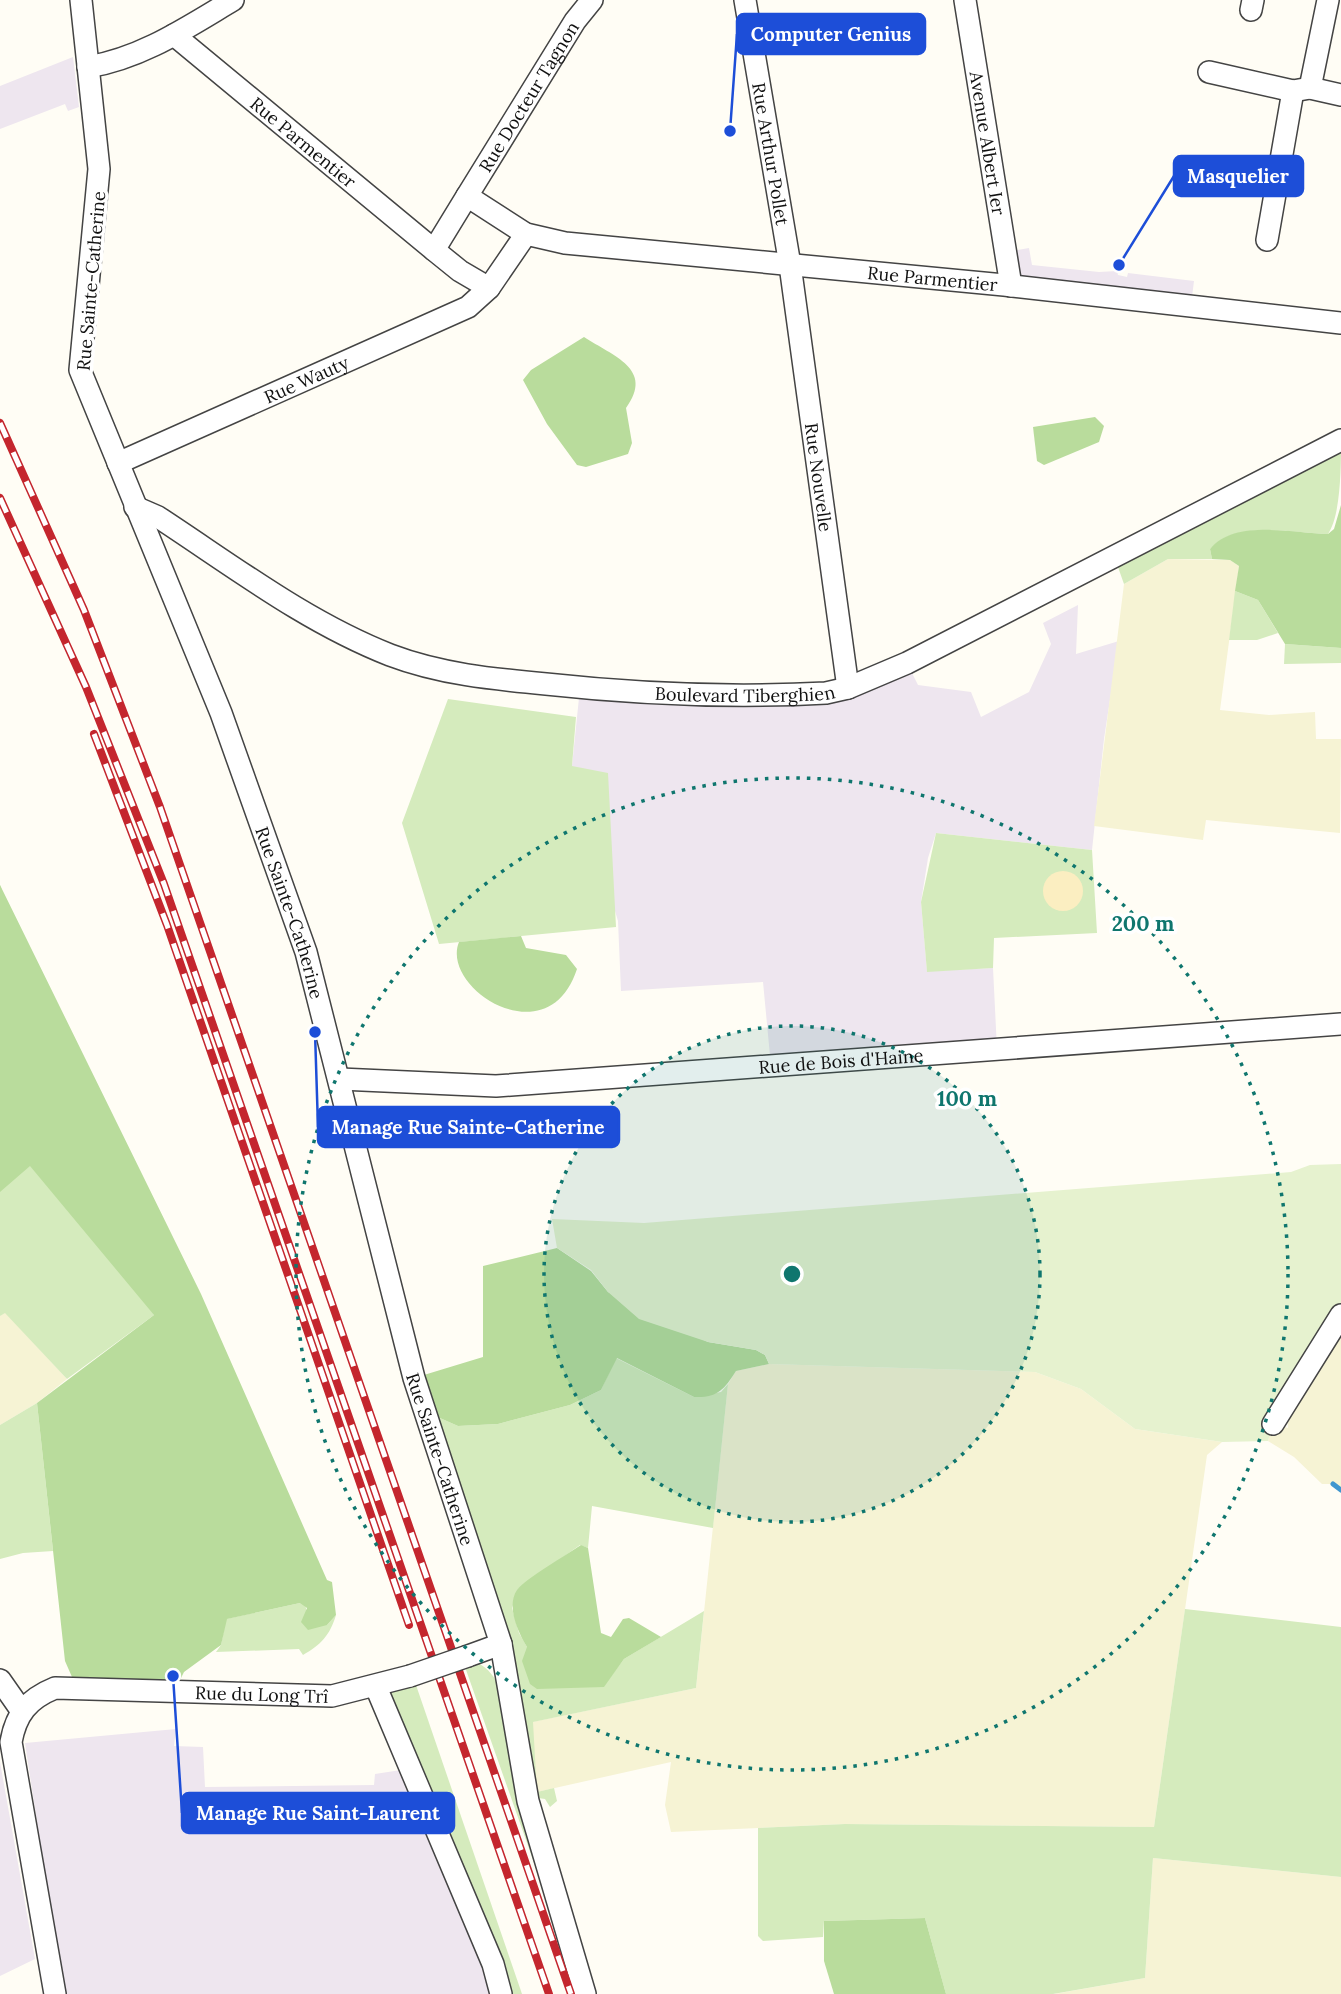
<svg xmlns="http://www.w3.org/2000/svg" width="1341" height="1994" font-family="Lora,serif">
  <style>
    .industrial { fill: #eee6ef }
    .farmland { fill: #f6f3d4 }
    .green { fill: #d5ebbd }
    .forest { fill: #b9dc9c }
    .sand { fill: #fbeec1 }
    .pitch { fill: #e6f2cf }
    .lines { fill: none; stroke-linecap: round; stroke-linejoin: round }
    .stream { stroke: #3f96cf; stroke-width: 5 }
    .minor-casing { stroke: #444; stroke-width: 24 }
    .minor { stroke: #fff; stroke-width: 21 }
    .rail-casing { stroke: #c4262e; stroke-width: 8 }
    .rail { stroke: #fff; stroke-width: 5; stroke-dasharray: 16; stroke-linecap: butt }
    .minor-bridge-casing { stroke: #444; stroke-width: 24; stroke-linecap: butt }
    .minor-bridge { stroke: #fff; stroke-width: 21 }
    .ring { fill: none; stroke: #0f766e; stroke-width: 3.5; stroke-dasharray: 3.5 7 }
    .labels { text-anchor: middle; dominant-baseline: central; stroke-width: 7; stroke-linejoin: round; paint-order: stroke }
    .street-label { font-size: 18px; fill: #111; stroke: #fff }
    .centre { fill: #0f766e; stroke: #fff; stroke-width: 3.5 }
    .ring-label { font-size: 21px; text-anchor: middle; font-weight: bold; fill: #0f766e; stroke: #fff; stroke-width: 7; stroke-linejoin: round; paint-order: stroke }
    .leader { fill: none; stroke: #1d4ed8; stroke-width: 2.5 }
    .callout-dot { fill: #1d4ed8; stroke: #fff; stroke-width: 2.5 }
    .callout { fill: #1d4ed8; stroke: #1d4ed8; stroke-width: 2.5 }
    .callout-label { font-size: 19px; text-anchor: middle; font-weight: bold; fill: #fff }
  </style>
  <rect width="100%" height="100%" fill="#fffdf5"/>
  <g class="industrial">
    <path d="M73,57L79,107L68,111L65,104L0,129V86Z"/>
    <path d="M1029,248L1032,265L1099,272L1117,271L1118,275L1127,277L1128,273L1194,281L1191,305L1011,286L1005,252Z"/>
    <path d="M1078,605L1076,654L1119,641L1104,739L1092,850L936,833L928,858L921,902L927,971L993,968L997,1049L771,1066L763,982L621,991L618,921L572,766L580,688L799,694L907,663L918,685L971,692L981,717L1029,692L1051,644L1043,623Z"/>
    <path d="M176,1729L174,1746L203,1747L205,1787L374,1785L375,1774L401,1770L494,1994H63L25,1743Z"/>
    <path d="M0,1762L35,1959L0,1976Z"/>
  </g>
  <g class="farmland">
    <path d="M1168,559L1230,560L1239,566L1220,710L1269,715L1315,712L1316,739H1341L1340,833L1206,820L1203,840L1094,826L1124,584Z"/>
    <path d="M5,1312L67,1379L37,1403L0,1425V1316Z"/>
    <path d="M1341,1316V1490L1333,1484H1322L1294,1457L1268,1441L1270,1434L1282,1426L1288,1428L1286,1404Z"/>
    <path d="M769,1364L1035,1372L1081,1389L1135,1429L1222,1442L1207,1455L1154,1827L845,1824L671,1832L665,1805L671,1762L537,1792L532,1722L696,1688L728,1384L736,1371Z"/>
    <path d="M1153,1858L1341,1877V1994H1054L1145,1978Z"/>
  </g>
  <g class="green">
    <path d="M1341,440C1341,466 1341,515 1328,534C1294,533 1234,520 1210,549L1212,559H1168L1124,584L1114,556Z"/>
    <path d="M1235,591L1258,600L1278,633L1257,640H1229Z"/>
    <path d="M1285,644L1341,648V663L1284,664Z"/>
    <path d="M448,699L576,717L572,766L608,773L616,927L439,944L402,823Z"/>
    <path d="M936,833L1092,850L1097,933L994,938L993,968L927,972L921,902Z"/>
    <path d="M0,885L154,1315L67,1379L5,1313L0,1316Z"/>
    <path d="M616,1358L694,1397L721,1392L728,1384L713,1528L592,1506L588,1548L580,1545L518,1589L512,1608L519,1633L527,1647L603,1687L624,1659L704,1611L696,1688L533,1722L537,1792L554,1788L557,1801L550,1807L545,1799L538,1798L564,1948L465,1667L472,1661C496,1667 504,1698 514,1718L424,1411L458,1426L498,1424L570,1405L601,1390Z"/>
    <path d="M37,1403L53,1551L23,1553L0,1559V1425Z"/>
    <path d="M300,1603H305L307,1614L327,1625L336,1615C330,1635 321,1645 303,1655L299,1649L216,1652L221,1645L226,1619Z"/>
    <path d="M1185,1609L1341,1627V1877L1153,1858L1145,1978L1053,1994H946L925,1918L824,1921L823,1937L763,1941L758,1936V1828L845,1824L1154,1827Z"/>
    <path d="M416,1685L522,1994H501L376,1687Z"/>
  </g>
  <g class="forest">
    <path d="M584,337C613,356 655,369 626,408L632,443L628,454L586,467L577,465L547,424L523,380L531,370Z"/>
    <path d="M1095,417L1104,426L1099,442L1044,465L1037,461L1033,427Z"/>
    <path d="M1341,505V648L1285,644L1258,600L1235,591L1239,566L1230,560L1212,559L1210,549C1234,519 1294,533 1328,534L1334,529Z"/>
    <path d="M0,885L201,1294L327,1580L332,1582L336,1615L327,1625L308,1630L301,1622L307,1608L300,1603L227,1619L221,1645L184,1672L175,1690L85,1687L72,1677L65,1661L37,1403L154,1315L30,1166L0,1192Z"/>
    <path d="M521,936L526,948L566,955L577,969C548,1058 440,988 459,942Z"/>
    <path d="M557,1248L591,1271L608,1292L708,1342L756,1350L765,1355L769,1364L736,1371C724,1390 717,1398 694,1397L617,1358L601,1390L570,1405L498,1424L458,1426L424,1411L414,1378L483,1357V1266Z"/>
    <path d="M581,1545L588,1548L601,1633L611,1637L623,1619L629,1618L661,1637L624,1659L604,1687L537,1689L530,1684L522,1661L527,1647C518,1632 506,1606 517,1590C525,1579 568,1554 581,1545Z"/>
    <path d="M925,1918L946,1994H834L824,1961V1921Z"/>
  </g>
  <circle class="sand" cx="1063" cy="891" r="20"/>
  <path class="pitch" d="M1341,1164V1315L1273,1424L1268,1441L1222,1442L1135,1429L1081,1389L1035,1372L769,1364L765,1355L756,1350L708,1342L639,1319L608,1292L591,1270L557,1248L552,1219L644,1223L1291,1172L1310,1165Z"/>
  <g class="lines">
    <path class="stream" d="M1333,1484L1341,1490"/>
    <defs>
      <g id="minor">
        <path id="s1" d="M81,0L99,169L80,370L221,713L306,952L414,1378L501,1644L528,1801L585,1994"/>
        <path id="s2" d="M745,0L790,265L848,688"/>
        <path id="s3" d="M965,0L1011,286"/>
        <path d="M1251,10L1253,0"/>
        <path id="s4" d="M174,35L434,250L467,196L526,234L565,243L1004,285L1341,323"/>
        <path d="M88,67C142,58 186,28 233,0"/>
        <path d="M1209,72L1293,91L1310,88L1341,95"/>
        <path d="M1310,88L1328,0"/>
        <path id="s5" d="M467,196L575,21L592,0"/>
        <path d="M1267,240L1293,91"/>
        <path d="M434,250L460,271L489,288"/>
        <path id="s6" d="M118,463L468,307L489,288L526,234"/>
        <path id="s7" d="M135,507L158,517C233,566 306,622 390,655C440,674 492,679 546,684C638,694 733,698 826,693L848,688L907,663L1341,440"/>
        <path id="s8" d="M340,1079L496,1086L1341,1024"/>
        <path d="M1273,1424L1341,1315"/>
        <path d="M468,1656L501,1644"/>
        <path d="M0,1680L21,1710"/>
        <path d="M376,1687L493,1964L501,1994"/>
        <path id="s9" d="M55,1994L11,1742C16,1714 28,1699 55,1688L332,1696L410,1676"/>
      </g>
    </defs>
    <use href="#minor" class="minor-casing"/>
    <use href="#minor" class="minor"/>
    <defs>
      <g id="rail">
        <path d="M0,423L84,610L160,807L571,1994"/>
        <path d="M0,498L86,687L164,884L549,1994"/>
        <path d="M94,734L167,925L409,1625"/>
      </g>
    </defs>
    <use href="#rail" class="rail-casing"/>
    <use href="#rail" class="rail"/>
    <defs>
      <path id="minor-bridge" d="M410,1676L468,1656"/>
    </defs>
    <use href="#minor-bridge" class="minor-bridge-casing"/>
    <use href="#minor-bridge" class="minor-bridge"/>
  </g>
  <circle cx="792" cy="1274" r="248" fill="#0f766e" fill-opacity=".12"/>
  <g class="ring">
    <circle cx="792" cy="1274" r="248"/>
    <circle cx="792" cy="1274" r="496"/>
  </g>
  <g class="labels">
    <g class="street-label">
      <text stroke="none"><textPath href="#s5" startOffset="117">Rue Docteur Tagnon</textPath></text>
      <text stroke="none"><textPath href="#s4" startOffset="168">Rue Parmentier</textPath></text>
      <text stroke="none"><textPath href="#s3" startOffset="145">Avenue Albert Ier</textPath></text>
      <text stroke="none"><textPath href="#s2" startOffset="156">Rue Arthur Pollet</textPath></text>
      <text stroke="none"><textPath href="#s4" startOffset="880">Rue Parmentier</textPath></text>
      <text transform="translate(91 281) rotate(-85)">Rue Sainte-Catherine</text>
      <text stroke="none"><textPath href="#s6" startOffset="206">Rue Wauty</textPath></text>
      <text stroke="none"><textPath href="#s2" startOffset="483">Rue Nouvelle</textPath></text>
      <text stroke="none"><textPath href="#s7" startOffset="654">Boulevard Tiberghien</textPath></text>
      <text stroke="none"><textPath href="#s1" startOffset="954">Rue Sainte-Catherine</textPath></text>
      <text stroke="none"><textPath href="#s8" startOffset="502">Rue de Bois d'Haine</textPath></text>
      <text stroke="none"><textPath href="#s1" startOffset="1521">Rue Sainte-Catherine</textPath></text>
      <text stroke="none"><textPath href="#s9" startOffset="536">Rue du Long Trî</textPath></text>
    </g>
  </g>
  <circle cx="792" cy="1274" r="10" class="centre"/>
  <g class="ring-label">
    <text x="1143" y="931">200 m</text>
    <text x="967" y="1106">100 m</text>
  </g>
  <path class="leader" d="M730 131L737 34M1119 265L1174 176M315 1032L318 1127M173 1676L182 1813"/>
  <g class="callout-dot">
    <circle cx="730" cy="131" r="7"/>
    <circle cx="1119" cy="265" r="7"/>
    <circle cx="315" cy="1032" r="7"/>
    <circle cx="173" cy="1676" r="7"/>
  </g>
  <g class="callout">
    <rect x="737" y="14" width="188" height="40" rx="7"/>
    <rect x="1174" y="156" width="129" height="40" rx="7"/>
    <rect x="318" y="1107" width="301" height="40" rx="7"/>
    <rect x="182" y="1793" width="272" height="40" rx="7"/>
  </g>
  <g class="callout-label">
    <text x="831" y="41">Computer Genius</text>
    <text x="1238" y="183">Masquelier</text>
    <text x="468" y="1134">Manage Rue Sainte-Catherine</text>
    <text x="318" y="1820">Manage Rue Saint-Laurent</text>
  </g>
</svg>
